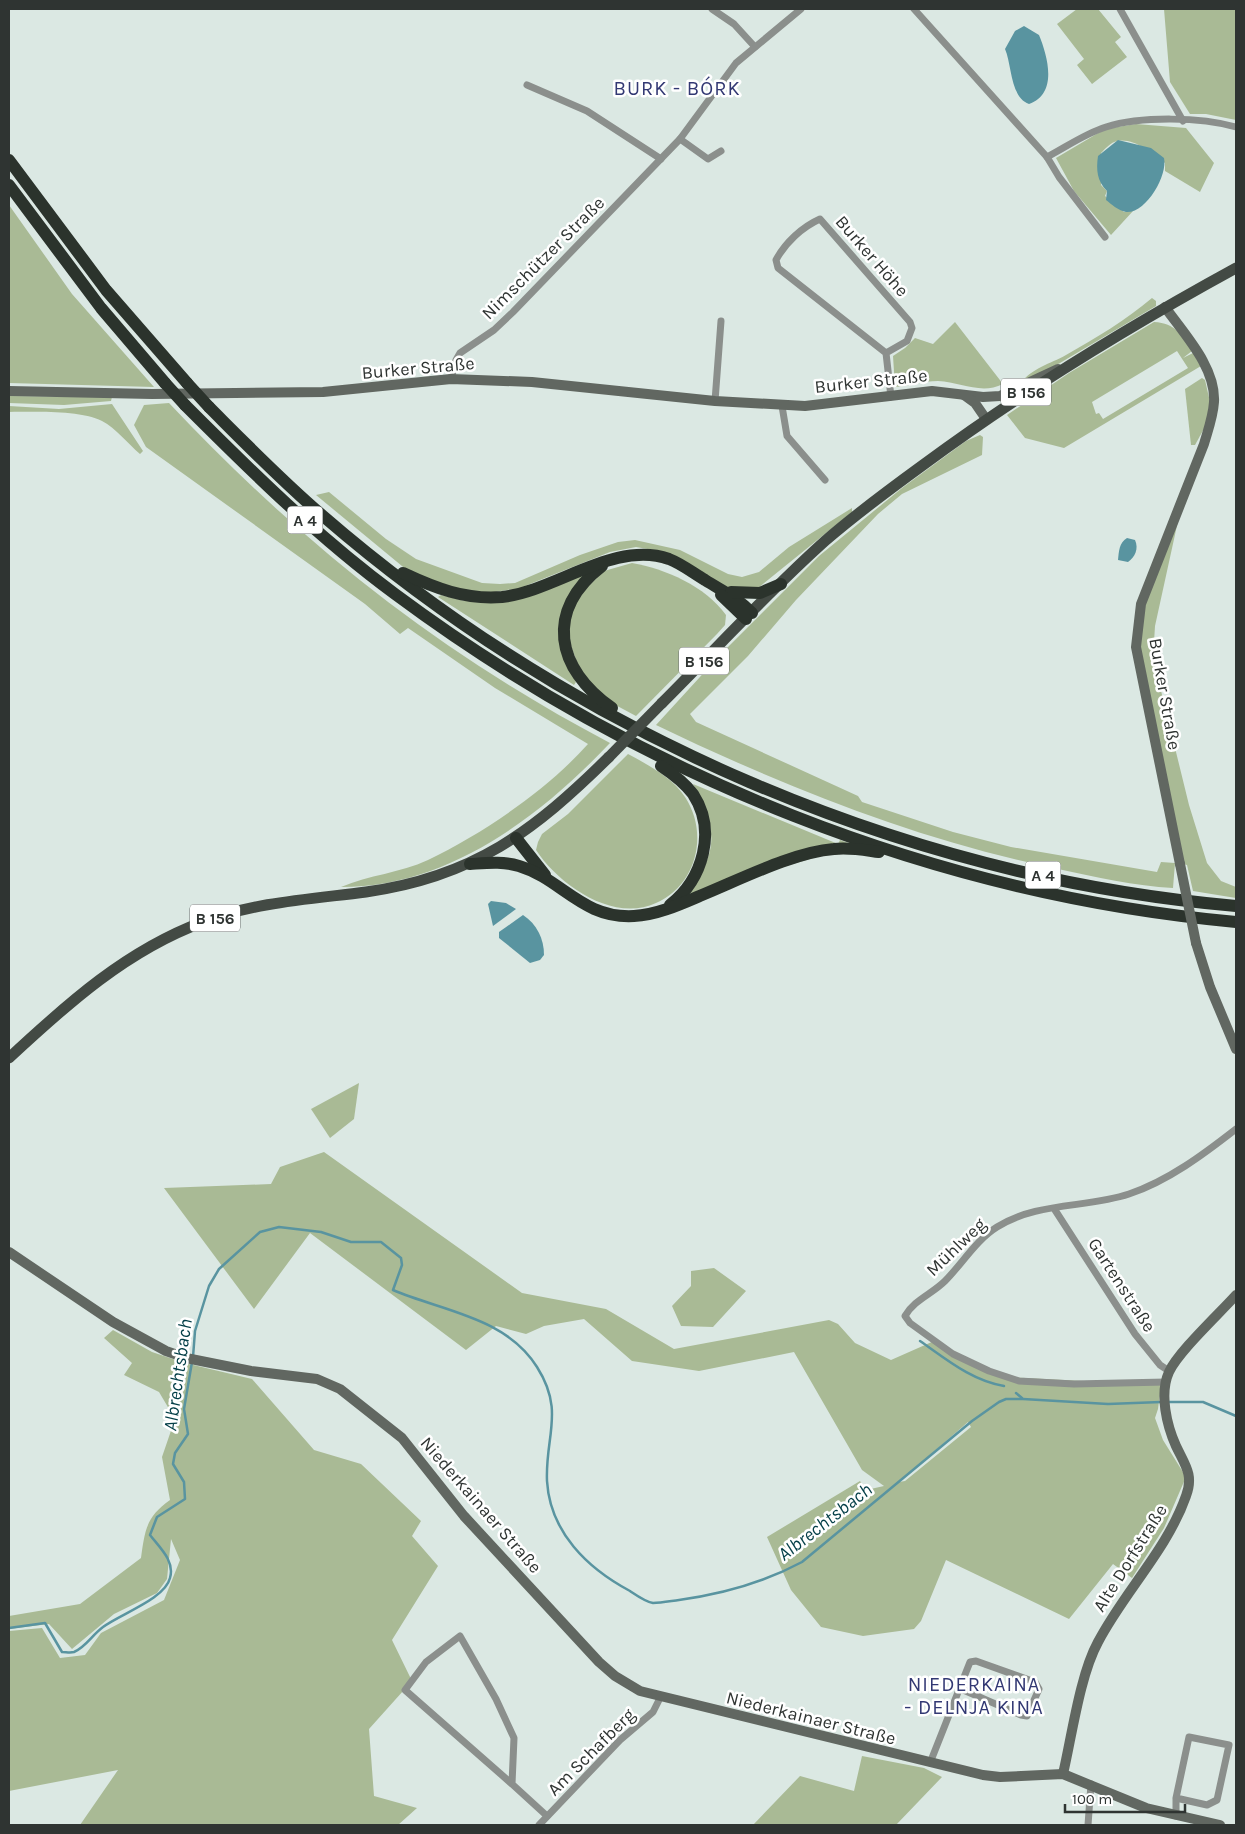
<svg xmlns="http://www.w3.org/2000/svg" width="1245" height="1834" font-family="Karla,sans-serif">
  <style>
    .green { fill: #a9ba95; fill-rule: evenodd }
    .water { fill: #5994a0 }
    .lines { fill: none; stroke-linecap: round; stroke-linejoin: round }
    .stream { stroke: #5994a0; stroke-width: 2.5 }
    .street { stroke: #8b8f8c; stroke-width: 7 }
    .secondary { stroke: #616761; stroke-width: 10 }
    .primary { stroke: #434a44; stroke-width: 11 }
    .highway { stroke: #2b332c; stroke-width: 12 }
    .secondary-bridge { stroke: #616761; stroke-width: 10 }
    .primary-bridge { stroke: #434a44; stroke-width: 11 }
    .highway-bridge { stroke: #2b332c; stroke-width: 12 }
    .labels { text-anchor: middle; dominant-baseline: central; stroke-width: 5; stroke-linejoin: round; paint-order: stroke }
    .shield { fill: #fff; stroke: #6d7170; stroke-width: 1 }
    .shield-label { font-size: 16px; font-weight: bold; fill: #2f3432 }
    .street-label { font-size: 18px; fill: #2f3432; stroke: #fff }
    .water-label { font-size: 19px; font-style: italic; fill: #033e47; stroke: #fff }
    .quarter-label { font-size: 20px; letter-spacing: 1px; fill: #323873; stroke: #fff }
  </style>
  <rect width="100%" height="100%" fill="#dbe8e3"/>
  <g class="green">
    <path d="M1077,9H1098L1121,37L1115,42L1127,57L1092,84L1077,65L1084,59L1057,24Z"/>
    <path d="M1164,9H1236V120L1206,114H1190L1170,82Z"/>
    <path d="M1136,124L1186,128L1214,163L1200,192L1165,171V163C1151,153 1135,138 1117,141C1111,142 1105,149 1101,153V185L1107,191L1105,196L1124,212L1133,211L1111,235L1074,191L1056,158L1105,129Z"/>
    <path d="M9,205L72,294L154,387L9,383Z"/>
    <path d="M1152,298L1156,301V306L1060,363L1021,383C1032,368 1050,364 1066,355C1096,338 1126,320 1152,298Z"/>
    <path d="M955,322L1003,384C981,395 961,382 938,381C923,381 909,386 895,387L893,356L905,348L915,338L933,344Z"/>
    <path d="M1154,322C1176,323 1181,335 1192,351L1183,358L1193,353L1201,366L1064,448L1025,438L1007,415L1069,373ZM1177,351L1188,368L1103,419L1099,413L1096,414L1092,402Z"/>
    <path d="M1202,378L1205,380L1210,402L1206,425L1195,445H1191L1185,389Z"/>
    <path d="M9,396L112,397L111,401L64,405L9,403Z"/>
    <path d="M169,403C301,543 439,653 610,743C540,817 448,887 341,887C369,875 400,873 428,860C484,833 547,790 588,744L495,688L408,628L400,634L365,604L146,447L134,425L144,405Z"/>
    <path d="M112,404L143,451L140,454C128,444 116,428 102,421C80,410 33,412 9,412V406L59,409Z"/>
    <path d="M980,435L983,437L982,455L902,494L878,514L796,600L748,656L690,714L696,722L858,796L862,802L953,832L1011,847L1157,872L1161,862L1175,863L1173,888C1135,886 1095,877 1058,869C917,840 785,787 656,725L721,654L819,556L902,488L966,441Z"/>
    <path d="M329,492L386,539L416,559L482,583L500,584L515,583L580,555L618,542L635,540L680,550L728,574L742,577L759,572L789,547L852,508V512L758,588H727L676,557L665,552L636,547L610,552L520,588L488,593L454,590L408,571L316,495Z"/>
    <path d="M1183,498L1155,626L1153,658L1189,805L1207,863L1221,881L1236,887V898L1193,891L1187,865L1180,863L1136,647L1139,622Z"/>
    <path d="M632,563C666,569 705,586 726,615L725,625L717,634L636,716L608,701L582,676L567,635L576,598L604,571Z"/>
    <path d="M584,571L563,658L576,682L574,685L438,597L441,595L465,601Z"/>
    <path d="M628,754C648,765 672,777 685,797C709,833 697,885 656,903C613,923 559,885 536,850L538,842L542,834L568,814Z"/>
    <path d="M693,784L838,844L840,840L868,850L851,847L686,895C719,852 718,831 693,784Z"/>
    <path d="M359,1083L354,1119L330,1138L311,1109Z"/>
    <path d="M324,1152L522,1293L606,1309L674,1349L829,1320L838,1324L855,1343L891,1360L934,1341L1004,1377L1161,1385L1158,1409L1155,1418L1163,1440L1186,1477L1164,1528L1132,1578L1113,1564L1069,1619L946,1560L921,1621L914,1629L863,1636L821,1627L791,1590L767,1537L860,1481L866,1490L884,1486L862,1470L794,1352L699,1371L632,1361L584,1319L544,1326L526,1334L496,1326L466,1350L310,1233L254,1309L164,1188L271,1184L280,1167ZM968,1422L971,1427L905,1481L899,1482Z"/>
    <path d="M714,1268L746,1291L713,1327L681,1326L672,1306L691,1286V1271Z"/>
    <path d="M113,1330L152,1352L185,1363L252,1379L314,1450L361,1464L421,1521L412,1536L438,1566L392,1640L412,1681L369,1729L374,1796L417,1808L398,1825H80L118,1770L9,1791V1631L42,1628L60,1658L85,1655L101,1633L164,1600L180,1560L171,1539L167,1579L157,1593L114,1614L72,1649L49,1624L9,1629V1616L80,1604L141,1558C145,1530 146,1517 170,1500L162,1457L175,1419L159,1392L124,1375L132,1363L104,1338Z"/>
    <path d="M862,1756L924,1768L942,1777L896,1825H753L800,1776L854,1791Z"/>
  </g>
  <g class="water">
    <path d="M1024,26L1039,35C1048,57 1058,94 1029,104C1010,97 1012,65 1005,49L1015,31Z"/>
    <path d="M1118,140L1151,148L1164,158C1168,175 1146,214 1126,212C1119,211 1111,204 1106,200L1107,191C1097,181 1096,170 1098,156Z"/>
    <path d="M1127,538L1135,540C1139,549 1135,557 1128,562L1118,560C1119,551 1119,543 1127,538Z"/>
    <path d="M491,901L506,903L516,909L493,926L488,904Z"/>
    <path d="M523,915C537,924 544,939 544,955L540,960L530,963L499,938V932Z"/>
  </g>
  <g class="lines">
    <g class="stream">
      <path d="M920,1341C946,1359 972,1381 1004,1386"/>
      <path d="M193,1357L195,1331L209,1286L219,1269L260,1232L279,1227L321,1232L351,1242H381L401,1258L402,1265L393,1290C442,1311 506,1317 537,1367C565,1411 545,1436 547,1481C550,1532 587,1568 630,1591C636,1595 646,1602 653,1603C661,1603 671,1601 679,1600C723,1594 763,1583 802,1562L972,1421L999,1402L1006,1399H1023L1108,1404L1161,1402"/>
      <path d="M1016,1393L1022,1398"/>
      <path d="M1167,1402H1203L1236,1416"/>
      <path d="M9,1628L45,1623L62,1652C66,1652 70,1653 74,1652C86,1647 92,1635 103,1627C120,1614 165,1599 170,1578C175,1561 160,1548 150,1535L157,1517L185,1499L184,1482L173,1464L175,1453L188,1434L184,1409L192,1362"/>
    </g>
    <g class="street">
      <path d="M712,9L734,24L755,47"/>
      <path d="M914,9L1047,157L1059,177L1105,237"/>
      <path d="M1120,9L1183,121"/>
      <path d="M527,85L587,111L661,159"/>
      <path d="M680,139L708,159L721,151"/>
      <path d="M1047,157C1066,147 1086,133 1106,127C1141,116 1201,117 1236,127"/>
      <path d="M886,353L907,341L912,328L910,322L820,219C802,227 785,243 776,260L778,268L886,353L891,397"/>
      <path d="M451,379L456,360L460,353L494,330L513,312L680,139L736,63L801,9"/>
      <path d="M715,401L721,321"/>
      <path d="M782,406L787,436L825,480"/>
      <path d="M1055,1210L1135,1334L1160,1365L1169,1371"/>
      <path d="M1166,1382L1074,1384L1019,1381L989,1371L953,1354L910,1323L905,1316C914,1300 932,1294 945,1281C962,1264 976,1240 997,1227C1036,1202 1087,1208 1129,1194C1168,1181 1204,1154 1236,1129"/>
      <path d="M930,1763L970,1662L976,1661L1035,1682L1039,1689L1027,1716L1021,1715L961,1689"/>
      <path d="M512,1784L405,1690L426,1662L460,1636L496,1699L514,1738L512,1784L547,1816"/>
      <path d="M1176,1816V1798L1189,1737L1229,1745L1217,1800L1207,1805L1176,1798"/>
      <path d="M539,1825L620,1740L653,1712L660,1698"/>
      <path d="M1088,1825L1091,1784"/>
    </g>
    <g class="secondary">
      <path d="M1165,307C1184,334 1216,367 1214,402C1213,417 1208,430 1204,444L1141,604L1136,647L1180,864"/>
      <path d="M9,391L152,394L323,392L451,379L532,382L715,401L805,406L932,391L983,397L1000,396L1058,369"/>
      <path d="M964,395L975,403L986,419"/>
      <path d="M1196,943L1210,987L1236,1049"/>
      <path d="M9,1252L113,1322L166,1351L186,1358L251,1371L317,1379L340,1389L402,1438L464,1516L599,1662L615,1676L640,1691L983,1775L1000,1777L1063,1774L1146,1808L1220,1825"/>
      <path d="M1063,1774C1072,1735 1080,1675 1098,1642C1124,1592 1167,1550 1186,1496C1194,1475 1185,1465 1176,1446C1167,1426 1159,1394 1169,1372C1178,1352 1219,1314 1236,1295"/>
    </g>
    <g class="primary">
      <path d="M662,703C716,649 768,592 825,541C856,514 890,489 923,465C1023,391 1128,327 1236,268"/>
      <path d="M9,1058C67,1004 127,950 203,922C255,902 312,899 366,892C474,877 534,831 609,757"/>
    </g>
    <g class="highway">
      <path d="M9,160L106,290L187,383"/>
      <path d="M9,185L101,308L165,383"/>
      <path d="M185,405C252,472 319,538 395,594C640,776 932,894 1236,922"/>
      <path d="M209,407C246,444 283,482 323,516C575,734 903,877 1236,906"/>
      <path d="M602,566C544,611 556,669 612,708"/>
      <path d="M403,573C435,588 465,600 502,597C556,591 614,540 669,559C682,564 693,573 705,580C724,592 735,596 752,613"/>
      <path d="M731,592L760,593L781,584"/>
      <path d="M721,595L746,619"/>
      <path d="M661,766C673,774 684,782 693,794C717,831 703,879 670,905"/>
      <path d="M516,838L545,875"/>
      <path d="M470,864C486,863 503,861 519,866C562,879 582,919 634,916C657,915 681,904 702,895C741,879 794,852 834,849C849,847 864,850 879,852"/>
    </g>
    <path class="secondary-bridge" d="M1180,864L1196,943"/>
    <path class="primary-bridge" d="M609,757L662,703"/>
    <g class="highway-bridge">
      <path d="M165,383L185,405"/>
      <path d="M187,383L209,407"/>
    </g>
  </g>
  <g class="labels">
    <g class="shield">
      <rect x="1001" y="378.5" width="50" height="27" rx="4"/>
      <rect x="287.5" y="506.5" width="35" height="27" rx="4"/>
      <rect x="679" y="647.5" width="50" height="27" rx="4"/>
      <rect x="1025.5" y="861.5" width="35" height="27" rx="4"/>
      <rect x="190" y="904.5" width="50" height="27" rx="4"/>
    </g>
    <g class="shield-label">
      <text x="1026" y="392">B 156</text>
      <text x="305" y="520">A 4</text>
      <text x="704" y="661">B 156</text>
      <text x="1043" y="875">A 4</text>
      <text x="215" y="918">B 156</text>
    </g>
    <g class="street-label">
      <text transform="translate(872 256) rotate(49)">Burker Höhe</text>
      <text transform="translate(543 258) rotate(-45)">Nimschützer Straße</text>
      <text transform="translate(418 368) rotate(-5)">Burker Straße</text>
      <text transform="translate(871 381) rotate(-6)">Burker Straße</text>
      <text transform="translate(1165 694) rotate(80)">Burker Straße</text>
      <text transform="translate(956 1247) rotate(-44)">Mühlweg</text>
      <text transform="translate(1122 1285) rotate(57)">Gartenstraße</text>
      <text transform="translate(481 1505) rotate(49)">Niederkainaer Straße</text>
      <text transform="translate(1130 1558) rotate(-58)">Alte Dorfstraße</text>
      <text transform="translate(811 1718) rotate(14)">Niederkainaer Straße</text>
      <text transform="translate(591 1752) rotate(-45)">Am Schafberg</text>
    </g>
    <g class="water-label">
      <text transform="translate(178 1375) rotate(-82)">Albrechtsbach</text>
      <text transform="translate(825 1522) rotate(-38)">Albrechtsbach</text>
    </g>
    <g class="quarter-label">
      <text x="677" y="88">BURK - BÓRK</text>
      <text x="974" y="1684">NIEDERKAINA<tspan x="974" dy="23">- DELNJA KINA</tspan></text>
    </g>
  </g>
  <rect width="1245" height="1834" fill="none" stroke="#2f3432" stroke-width="20"/>
  <path d="M1065 1804v8h120v-8" fill="none" stroke="#2f3432" stroke-width="2.5"/>
  <text x="1072" y="1804" font-size="15" fill="#2f3432" stroke="#ffffff" stroke-width="4" paint-order="stroke">100 m</text>
</svg>
